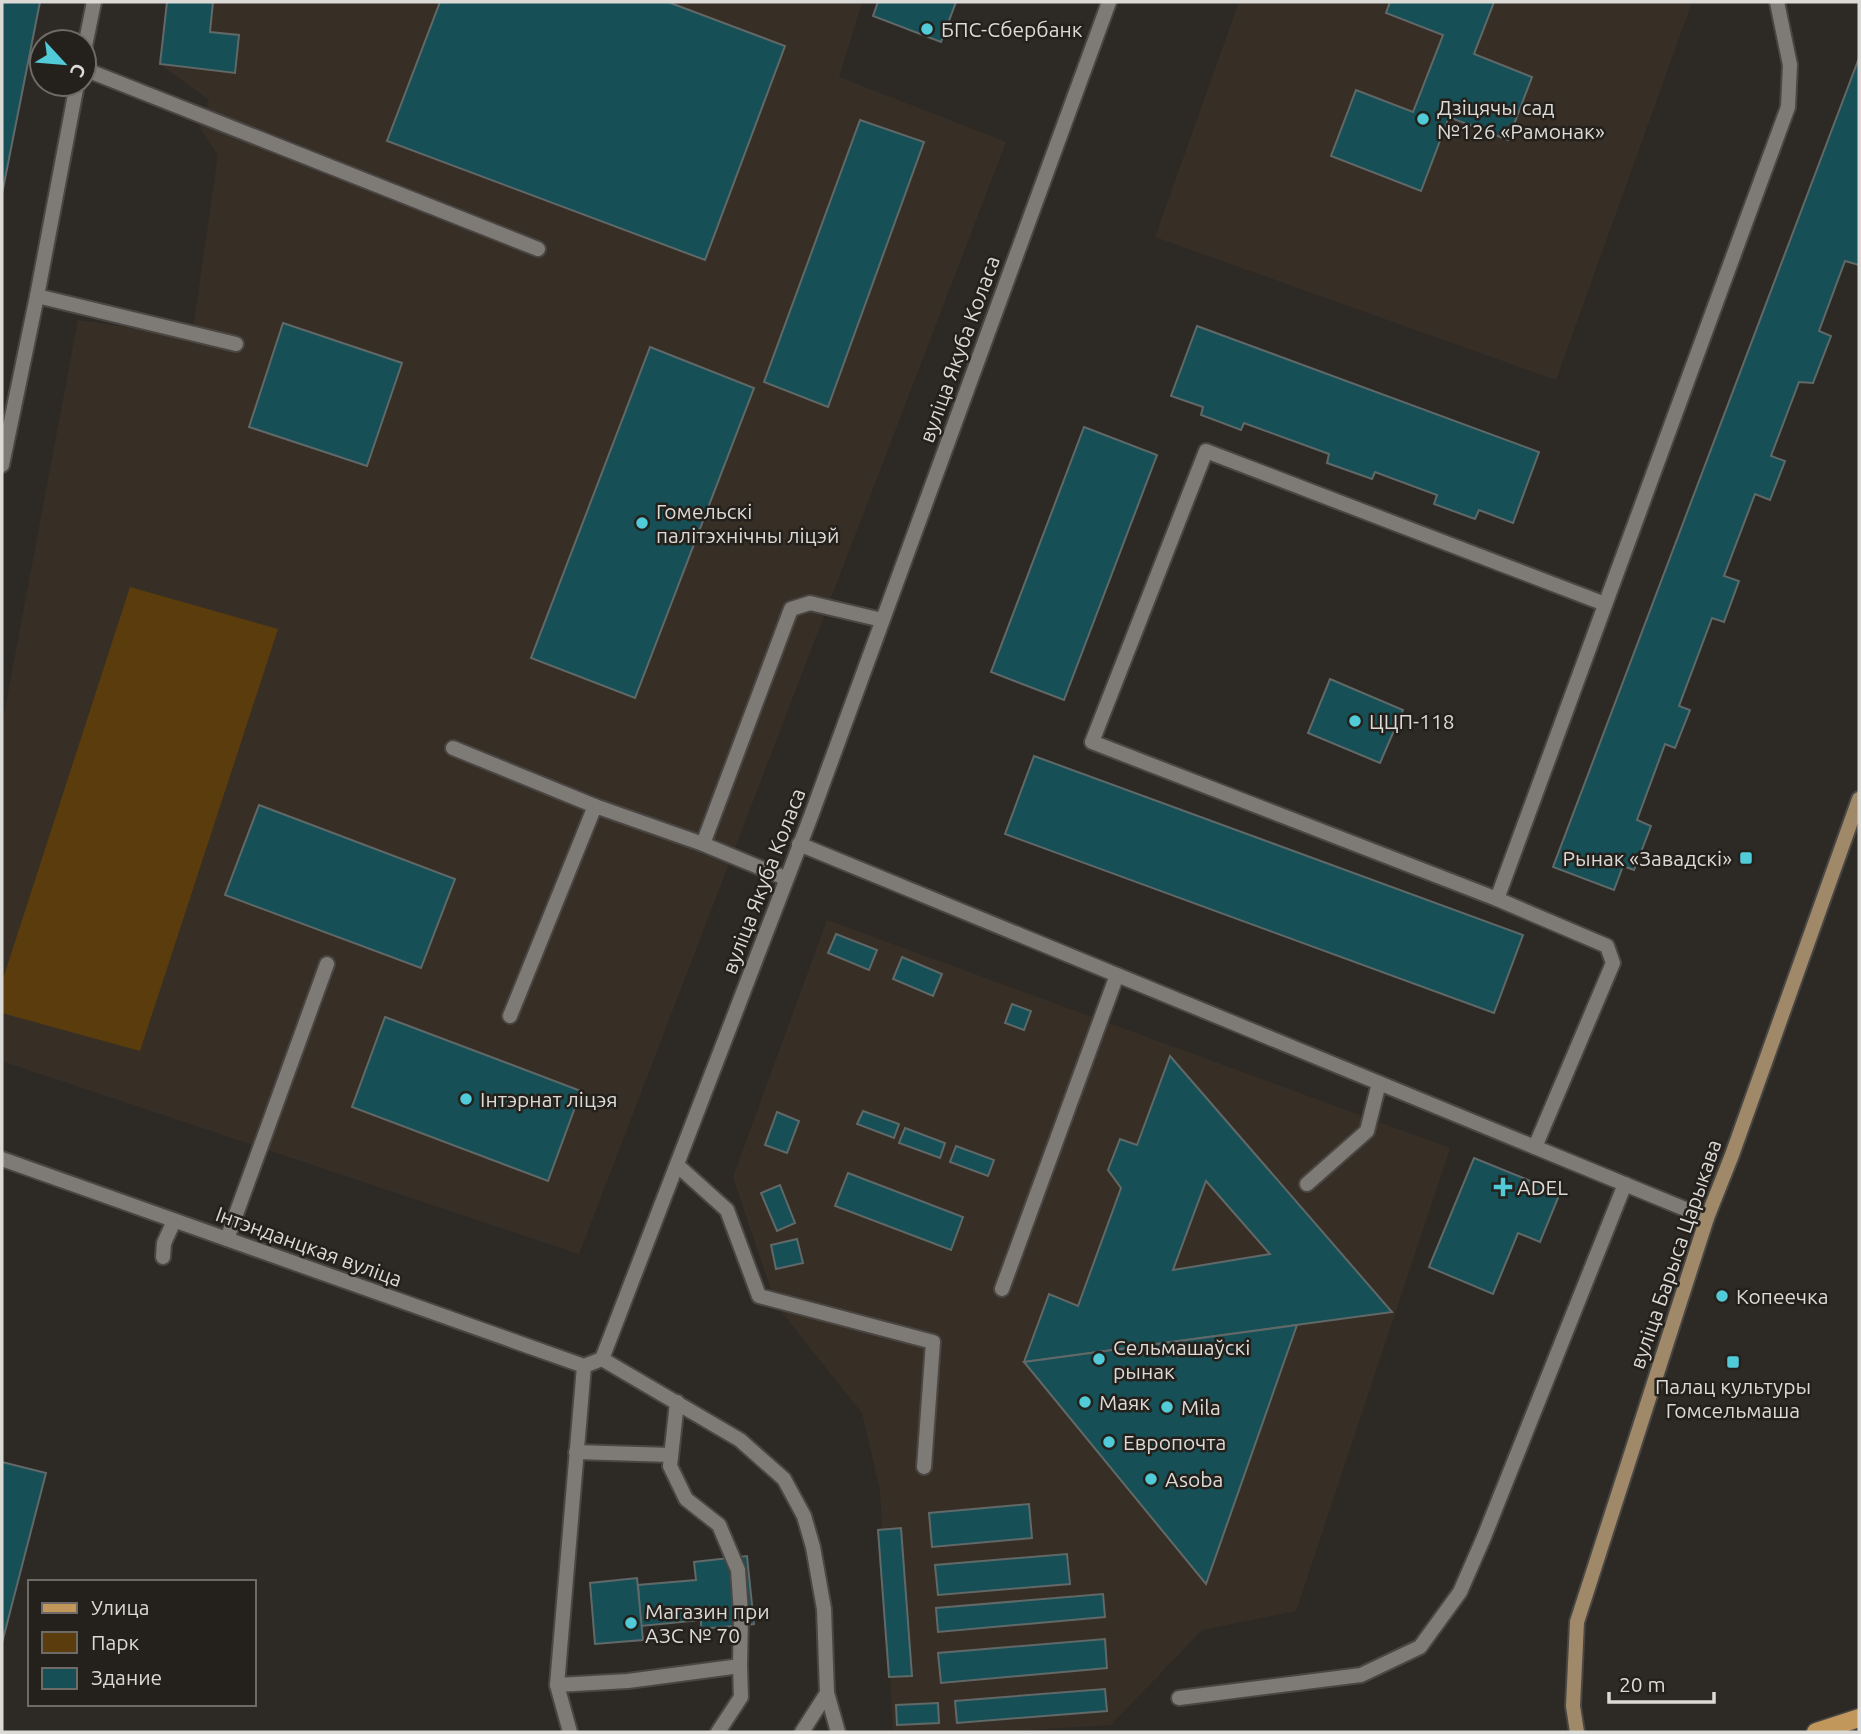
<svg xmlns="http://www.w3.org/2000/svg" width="1861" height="1734" font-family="Ubuntu,sans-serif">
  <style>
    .built { fill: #372f26 }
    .green { fill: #5b3c0c }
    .building { fill: #165056; stroke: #616868; stroke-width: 2; fill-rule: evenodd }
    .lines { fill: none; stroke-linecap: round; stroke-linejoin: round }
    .lane-casing { stroke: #494643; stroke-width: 18 }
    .street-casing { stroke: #494643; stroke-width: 18 }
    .secondary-casing { stroke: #494643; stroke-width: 18 }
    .primary-casing { stroke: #494643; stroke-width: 21 }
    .lane { stroke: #7e7a75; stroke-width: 14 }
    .street { stroke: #7e7a75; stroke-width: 14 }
    .secondary { stroke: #a08969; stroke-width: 14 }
    .primary { stroke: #c2975c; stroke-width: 18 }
    .poi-dot { fill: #52cbd8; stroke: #24201c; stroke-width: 2.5 }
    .labels { text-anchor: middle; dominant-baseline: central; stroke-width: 5; stroke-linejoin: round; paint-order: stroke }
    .poi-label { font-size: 21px; fill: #dcdad7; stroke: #24201c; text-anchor: start }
    .street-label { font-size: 21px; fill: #dcdad7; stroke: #24201c }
  </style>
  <rect width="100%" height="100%" fill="#2d2a26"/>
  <g class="built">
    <path d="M167,2H862L839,77L1006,142L579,1254L2,1061V725L78,320L192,337L218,155L200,128L209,100L160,64Z"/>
    <path d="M1239,2H1692L1556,380L1155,237Z"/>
    <path d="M827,920L1450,1148L1296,1611L1202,1630L1111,1725L994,1732H893L880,1490L862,1413L776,1305L733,1177Z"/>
  </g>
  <path class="green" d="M130,587L278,629L140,1051L2,1013V982Z"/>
  <g class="building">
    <path d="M2,2H40L2,194Z"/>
    <path d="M167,2H213L210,32L239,35L235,73L160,64Z"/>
    <path d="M440,2H668L785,46L705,260L387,141Z"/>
    <path d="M878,2H956L941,42L873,16Z"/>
    <path d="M1390,2H1494L1474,54L1532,77L1508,140L1449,117L1421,191L1331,156L1356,90L1413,112L1443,35L1386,13Z"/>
    <path d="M1859,58V265L1845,261L1819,331L1831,336L1813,383L1799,382L1771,456L1785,461L1770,500L1755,494L1724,576L1739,581L1724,622L1712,618L1679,706L1690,710L1675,748L1665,744L1637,820L1651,826L1634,870L1623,866L1614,890L1553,867Z"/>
    <path d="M860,120L924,142L828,407L764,382Z"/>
    <path d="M283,323L402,363L367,466L249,427Z"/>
    <path d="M1197,326L1539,452L1513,523L1479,510L1475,519L1434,504L1437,495L1375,472L1372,479L1327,463L1329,454L1244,423L1241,430L1201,415L1203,407L1171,396Z"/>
    <path d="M650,347L754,388L635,698L531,658Z"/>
    <path d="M1084,427L1157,455L1064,700L991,672Z"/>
    <path d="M1330,679L1403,710L1380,763L1308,733Z"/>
    <path d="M1034,756L1523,935L1494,1013L1005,834Z"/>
    <path d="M259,805L455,879L421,968L225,895Z"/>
    <path d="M836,934L877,950L869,970L828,953Z"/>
    <path d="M902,957L942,974L933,996L893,979Z"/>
    <path d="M1012,1004L1031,1011L1024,1030L1005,1023Z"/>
    <path d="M385,1017L581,1091L548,1181L352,1107Z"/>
    <path d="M1170,1056L1392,1312L1024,1362L1049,1294L1078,1306L1121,1188L1108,1170L1120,1139L1137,1145ZM1206,1181L1270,1254L1173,1270Z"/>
    <path d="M863,1111L899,1124L894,1138L857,1124Z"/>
    <path d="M777,1112L799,1121L787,1153L765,1145Z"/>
    <path d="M905,1128L945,1143L940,1158L899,1143Z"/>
    <path d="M956,1146L994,1160L988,1176L950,1162Z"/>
    <path d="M1474,1158L1560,1193L1540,1242L1518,1233L1493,1294L1429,1267Z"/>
    <path d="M848,1173L963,1217L951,1250L835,1206Z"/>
    <path d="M780,1185L795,1223L777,1231L761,1193Z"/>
    <path d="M797,1239L803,1263L776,1269L771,1245Z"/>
    <path d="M1297,1325L1206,1584L1024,1362Z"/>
    <path d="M2,1462L46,1473L2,1643Z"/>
    <path d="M1029,1504L1032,1538L932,1547L929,1513Z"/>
    <path d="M901,1528L912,1676L889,1677L878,1530Z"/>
    <path d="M1067,1554L1070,1584L938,1595L935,1565Z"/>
    <path d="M747,1556L754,1624L701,1629V1620L641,1626L638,1585L696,1580L694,1562Z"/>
    <path d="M637,1578L643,1640L595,1644L590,1583Z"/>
    <path d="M1103,1594L1105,1617L938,1632L936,1608Z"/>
    <path d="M1105,1639L1107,1668L941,1683L938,1653Z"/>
    <path d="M1105,1689L1107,1711L957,1723L955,1701Z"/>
    <path d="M938,1703L939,1723L897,1725L896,1705Z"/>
  </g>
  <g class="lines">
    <defs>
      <g id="lane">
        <path d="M84,69L538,249"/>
        <path d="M37,296L236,344"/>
        <path d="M453,748L595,806L703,844L785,878"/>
        <path d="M703,844L791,609L810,603L882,620"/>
        <path d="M799,844L1707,1218"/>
        <path d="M1497,899L1788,107L1790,65L1777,2"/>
        <path d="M510,1016L595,806"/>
        <path d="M1535,1147L1613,963L1607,946L1497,899L1092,742L1206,451L1605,604"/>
        <path d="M677,1165L727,1210L759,1296L933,1342L924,1467"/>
        <path d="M1307,1184L1367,1131L1379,1083"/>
        <path d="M163,1257L164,1243L174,1221"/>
        <path d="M1002,1289L1117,975"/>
        <path d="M584,1366L557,1685L628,1681L740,1666"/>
        <path d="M677,1402L670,1466L686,1499L719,1525L738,1570L741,1614L740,1666L741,1697L718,1732"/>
        <path d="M576,1452L671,1455"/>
        <path d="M557,1685L570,1732"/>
        <path d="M1179,1698L1361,1675L1420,1647L1460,1592L1484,1537L1625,1184"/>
      </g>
      <g id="street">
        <path d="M84,51L94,2"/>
        <path d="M2,465L37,296L77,84"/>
        <path d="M2,1159L584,1366L602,1359"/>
        <path d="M227,1239L327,964"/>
        <path d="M602,1359L811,816L1109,2"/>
        <path d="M602,1359L740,1440L784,1479L804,1516L813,1547L824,1609L827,1693L838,1732"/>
        <path d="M802,1732L827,1693"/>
      </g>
      <path id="secondary" d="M1577,1732L1573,1706L1577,1622L1707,1218L1732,1155L1859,799"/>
      <path id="primary" d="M1816,1732L1859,1718"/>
    </defs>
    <use href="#lane" class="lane-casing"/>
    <use href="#street" class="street-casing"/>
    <use href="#secondary" class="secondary-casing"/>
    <use href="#primary" class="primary-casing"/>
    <use href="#lane" class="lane"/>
    <use href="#street" class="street"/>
    <use href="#secondary" class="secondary"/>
    <use href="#primary" class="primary"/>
  </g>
  <g class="poi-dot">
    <circle cx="927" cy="29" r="7"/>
    <circle cx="1423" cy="119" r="7"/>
    <circle cx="642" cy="523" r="7"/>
    <circle cx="1355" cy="721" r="7"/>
    <rect x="1739" y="851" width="14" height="14" rx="3.5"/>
    <circle cx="466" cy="1099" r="7"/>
    <path d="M1499.5 1176.5h7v7h7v7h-7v7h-7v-7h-7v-7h7z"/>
    <circle cx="1722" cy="1296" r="7"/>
    <circle cx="1099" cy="1359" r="7"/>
    <rect x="1726" y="1355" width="14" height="14" rx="3.5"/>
    <circle cx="1085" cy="1402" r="7"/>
    <circle cx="1167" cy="1407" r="7"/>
    <circle cx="1109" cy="1442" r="7"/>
    <circle cx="1151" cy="1479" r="7"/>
    <circle cx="631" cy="1623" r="7"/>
  </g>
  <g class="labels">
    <g class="poi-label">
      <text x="941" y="29">БПС-Сбербанк</text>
      <text x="1437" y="107">Дзіцячы сад<tspan x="1437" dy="24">№126 «Рамонак»</tspan></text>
      <text x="656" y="511">Гомельскі<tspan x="656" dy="24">палітэхнічны ліцэй</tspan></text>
      <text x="1369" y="721">ЦЦП-118</text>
      <text x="1732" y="858" text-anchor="end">Рынак «Завадскі»</text>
      <text x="480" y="1099">Інтэрнат ліцэя</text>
      <text x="1517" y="1187">ADEL</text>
      <text x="1736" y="1296">Копеечка</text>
      <text x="1113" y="1347">Сельмашаўскі<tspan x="1113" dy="24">рынак</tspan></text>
      <text x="1733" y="1386" text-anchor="middle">Палац культуры<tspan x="1733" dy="24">Гомсельмаша</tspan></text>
      <text x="1099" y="1402">Маяк</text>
      <text x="1181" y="1407">Mila</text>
      <text x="1123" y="1442">Европочта</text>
      <text x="1165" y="1479">Asoba</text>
      <text x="645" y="1611">Магазин при<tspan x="645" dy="24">АЗС № 70</tspan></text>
    </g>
    <g class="street-label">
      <text transform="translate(959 349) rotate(-70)">вуліца Якуба Коласа</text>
      <text transform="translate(763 881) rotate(-69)">вуліца Якуба Коласа</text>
      <text transform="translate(309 1246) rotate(20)">Інтэнданцкая вуліца</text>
      <text transform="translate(1675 1254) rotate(-71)">вуліца Барыса Царыкава</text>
    </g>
  </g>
  <rect width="1861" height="1734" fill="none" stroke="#dcdad7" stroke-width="7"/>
  <rect x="28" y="1580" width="228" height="126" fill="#24201c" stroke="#6e6a67" stroke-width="2"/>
  <rect x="42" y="1603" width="35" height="10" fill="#c2975c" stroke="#6e6a67" stroke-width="2"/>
  <text x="91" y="1615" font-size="21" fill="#dcdad7">Улица</text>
  <rect x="42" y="1632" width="35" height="21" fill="#5b3c0c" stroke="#6e6a67" stroke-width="2"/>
  <text x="91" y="1650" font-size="21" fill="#dcdad7">Парк</text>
  <rect x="42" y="1668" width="35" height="21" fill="#165056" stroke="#6e6a67" stroke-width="2"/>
  <text x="91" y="1685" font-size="21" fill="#dcdad7">Здание</text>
  <g transform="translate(63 63) rotate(116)"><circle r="33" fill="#24201c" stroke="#6e6a67" stroke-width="2"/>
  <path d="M0-5L12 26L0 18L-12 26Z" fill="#52cbd8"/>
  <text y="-10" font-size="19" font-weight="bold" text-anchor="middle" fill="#dcdad7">С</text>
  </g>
  <path d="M1609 1692v10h105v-10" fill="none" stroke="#dcdad7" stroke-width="3.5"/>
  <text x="1619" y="1692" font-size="21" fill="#dcdad7" stroke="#24201c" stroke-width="5" paint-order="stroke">20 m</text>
</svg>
